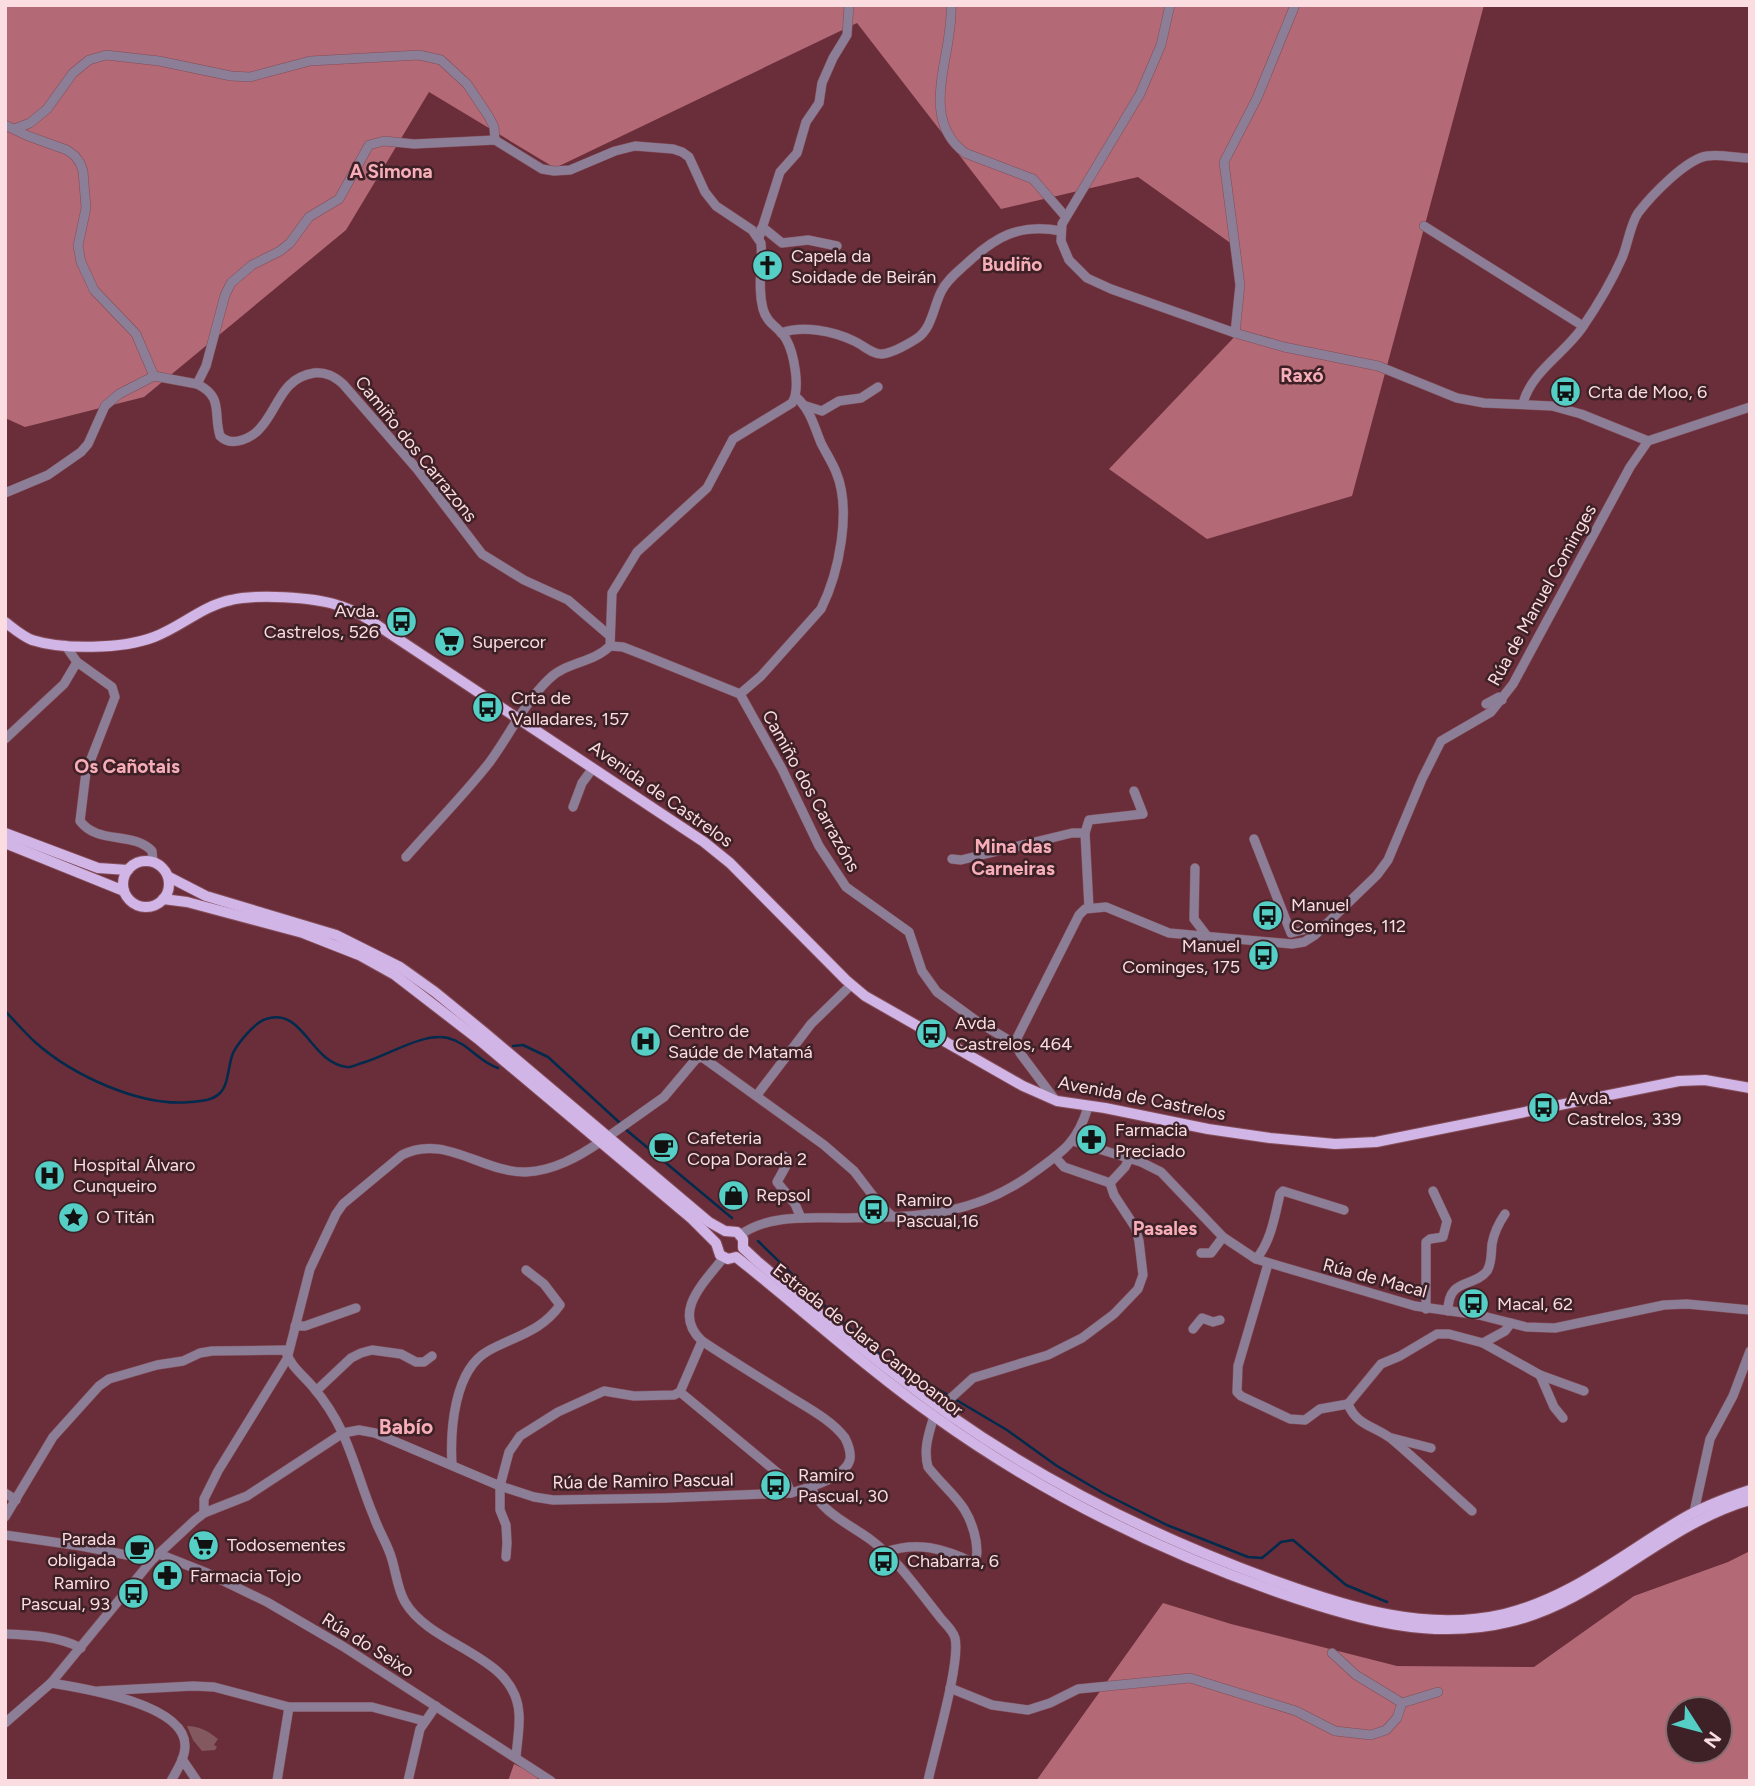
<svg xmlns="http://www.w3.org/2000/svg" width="1755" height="1786" font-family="Figtree,sans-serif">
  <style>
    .green { fill: #83585e }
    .forest { fill: #b36976; fill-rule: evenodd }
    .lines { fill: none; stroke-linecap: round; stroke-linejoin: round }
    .stream { stroke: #012a4c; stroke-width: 2.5 }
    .minor-casing { stroke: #844d58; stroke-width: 10 }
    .major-casing { stroke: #844d58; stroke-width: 12 }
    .minor { stroke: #8b7e96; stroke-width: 9 }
    .major { stroke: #d0b5e6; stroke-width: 10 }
    .labels { text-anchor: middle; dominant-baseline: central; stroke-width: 5; stroke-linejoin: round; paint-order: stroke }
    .poi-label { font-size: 18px; fill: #fbdce0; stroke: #3d2126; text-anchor: start }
    .street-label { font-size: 18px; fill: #fbdce0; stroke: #3d2126 }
    .neighbourhood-label { font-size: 19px; font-weight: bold; fill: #f7aeb9; stroke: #3d2126 }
    .quarter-label { font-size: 21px; font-weight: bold; fill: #f7aeb9; stroke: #3d2126 }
  </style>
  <rect width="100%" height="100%" fill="#6a2e3a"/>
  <path class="green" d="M187,1726C199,1726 208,1731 218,1739L214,1745L217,1747L215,1750L202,1751L193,1740Z"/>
  <g class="forest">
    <path d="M5,5H1484L1352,496L1207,539L1109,469L1240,331L1236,247L1138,177L1001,209L857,23L555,168L429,92L346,230L144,397L25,427L5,418Z"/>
    <path d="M1750,1551V1781H1036L1163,1603L1231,1624L1397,1666L1534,1667L1634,1596L1728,1562ZM1678,1709H1720V1751H1678Z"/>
    <path d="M514,1764L539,1776L537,1779L539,1781H508Z"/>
  </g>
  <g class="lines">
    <g class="stream">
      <path d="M5,1011C15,1021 24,1032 35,1042C72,1075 140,1107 190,1102C201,1101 212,1101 220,1093C229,1084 228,1065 233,1053C238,1043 255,1022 266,1019C304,1007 310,1063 347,1067C351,1068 358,1064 362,1063C387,1056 423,1032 448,1038C468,1043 479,1062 498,1068"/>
      <path d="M513,1046L523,1045L548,1057L620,1123"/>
      <path d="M624,1128L732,1218"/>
      <path d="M758,1241L833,1314L882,1356L1007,1430L1057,1466L1103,1493L1167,1525L1248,1557L1262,1558L1281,1542L1293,1540L1346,1585L1387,1602"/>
    </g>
    <defs>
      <g id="minor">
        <path d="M951,5C954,54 917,117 965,153L1033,179L1065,216"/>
        <path d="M1170,5L1161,45L1140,94L1062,224L1061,241L1069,260L1087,278L1111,289L1235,333L1284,347L1378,366L1457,398L1484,403L1552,406L1581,414L1648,441"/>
        <path d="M5,125L28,136L67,150L75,156L80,163L83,171L86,208L78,246L81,262L94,290L136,334L154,376"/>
        <path d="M14,129L30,123L47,109L73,73L89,60L106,55L159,61L231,76L250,77L310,61L419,55L441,60L467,84L489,117L494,127L495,140"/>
        <path d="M1424,226L1583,326"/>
        <path d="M761,229L766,230L782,243L808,240L837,246"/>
        <path d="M759,238L780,172L797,153L806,122L819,103L822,83L833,58L847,35L849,5"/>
        <path d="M781,333C803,325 833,331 854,341C863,345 873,355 882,354C892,353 908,344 916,339C932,329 933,308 941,292C946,281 956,273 965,265C995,237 1018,223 1061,231"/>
        <path d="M1235,333L1240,285L1224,162L1257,98L1295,5"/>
        <path d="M197,384C224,397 213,413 220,436C232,448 253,438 262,426C279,406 282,378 314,373C326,372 334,376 343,384L417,469L482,554L524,580L568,600L610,636"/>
        <path d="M1523,403C1532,371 1564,354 1582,328C1597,306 1611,283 1622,258C1628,244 1630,225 1638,213C1651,196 1686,159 1707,156C1720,154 1736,158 1750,158"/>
        <path d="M806,406L822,411L839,401L861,398L878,387"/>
        <path d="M5,493L48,475L81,452L88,444L105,406L119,394L154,376L197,384L206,366L225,295L231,283L252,265L280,251L290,243L309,217L339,199L369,145L384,141L414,144L495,140L542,169L554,171L570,170L615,151L635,146L673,149L682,152L689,157L705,192L716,206L752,230L761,243C763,265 757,286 763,309C767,324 779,327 786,339C794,353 801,389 792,403L733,439L707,488L637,552L612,593L610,646C593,663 566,662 549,679C524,703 509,736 489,763C463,796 434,825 406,857"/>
        <path d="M65,645L77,662L112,687L115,697L86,772L80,821C98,845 133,831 152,851L153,862"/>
        <path d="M610,646L623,647L641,654L740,694L782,769L819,846L846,887L909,932L922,971L937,992L978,1022L1017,1045"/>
        <path d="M740,694L761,676L821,609C839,573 852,510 836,472C832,462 826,453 821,443C814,426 810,409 796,397"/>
        <path d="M1486,704L1499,697L1502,700"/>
        <path d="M5,739L64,684L77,662"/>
        <path d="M573,807L582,783L593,768"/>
        <path d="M1254,839L1291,933L1315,927L1319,930"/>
        <path d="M952,859L961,860L1072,833H1085"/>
        <path d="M1195,868L1194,919L1207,936"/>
        <path d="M1089,908L1085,833L1089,820L1143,814L1134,791"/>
        <path d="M757,1095L811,1024L851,985"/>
        <path d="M1056,1101L1020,1053L1017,1045V1038L1079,915L1085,909L1106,907L1169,933L1292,944L1304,942L1315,935L1377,875L1388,860L1422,779L1441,741L1491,712L1513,684L1630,467L1648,441L1750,407"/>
        <path d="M609,1136L664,1097L696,1059L702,1057L824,1145L854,1171L880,1205L893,1217"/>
        <path d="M1073,1141L1141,1162L1161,1172L1223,1237L1256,1259L1415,1306L1479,1315L1526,1327L1555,1328L1664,1305L1687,1304L1750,1310"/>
        <path d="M784,1156L787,1164L777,1182L795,1204L801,1218"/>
        <path d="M1110,1183L1125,1167L1129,1159"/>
        <path d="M740,1235C769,1214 809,1218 844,1218C917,1217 975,1217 1036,1171C1064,1151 1078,1141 1088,1107"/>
        <path d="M1201,1253H1211L1223,1237"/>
        <path d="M1256,1259C1271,1242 1275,1215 1280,1194L1283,1191L1344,1210"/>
        <path d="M1268,1264L1238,1366L1237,1392L1241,1396L1290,1419L1305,1420L1320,1409L1348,1404"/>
        <path d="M1426,1309V1242L1430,1239L1443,1237L1447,1221L1433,1191"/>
        <path d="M1448,1311C1448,1277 1474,1288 1487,1271C1492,1263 1491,1253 1492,1244C1494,1233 1498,1224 1505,1214"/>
        <path d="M295,1326H305L356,1308"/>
        <path d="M1193,1329L1202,1318L1213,1322L1220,1320"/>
        <path d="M702,1341L680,1392L785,1479L791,1493"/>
        <path d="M1483,1343L1505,1331L1511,1323"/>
        <path d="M1540,1375L1554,1407L1563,1418"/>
        <path d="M316,1391L351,1358L361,1353L372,1350L401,1354L416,1362H424L432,1356"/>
        <path d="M940,1408L973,1378L1048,1355L1082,1338L1114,1314L1138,1289L1143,1275L1139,1241L1135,1227L1114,1195L1110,1183L1064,1167L1055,1157"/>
        <path d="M1392,1438L1431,1448"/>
        <path d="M452,1465C450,1430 454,1370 488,1351C515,1336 541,1332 560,1305L544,1284L526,1270"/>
        <path d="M811,1487C820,1512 851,1525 871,1540C898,1560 918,1590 939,1616C944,1623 953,1630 955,1638C961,1662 934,1752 928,1781"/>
        <path d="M5,1493L16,1500"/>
        <path d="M1472,1511C1446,1488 1421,1464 1394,1441C1377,1426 1357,1427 1348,1404L1381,1364L1400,1356L1437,1334H1449L1483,1343L1540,1375L1584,1391"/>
        <path d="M1694,1512L1710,1439L1733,1396L1750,1351"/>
        <path d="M204,1513V1499L218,1471L287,1359L310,1269L336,1214L343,1204L402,1155C444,1133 483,1173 526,1172C553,1171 578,1157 600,1142"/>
        <path d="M5,1517L53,1437L99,1386L109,1379L157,1365L183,1361L200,1353L212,1351L285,1350C291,1367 302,1374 313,1387C324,1400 335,1417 342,1432C355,1460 362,1489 374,1517C378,1529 385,1540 389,1551C396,1567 396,1587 405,1602C432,1648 516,1654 519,1714C520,1728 517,1743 516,1757"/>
        <path d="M5,1535L81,1546L152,1560"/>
        <path d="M885,1552C917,1541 943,1548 974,1563C978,1556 977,1550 976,1541C969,1503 950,1495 928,1467C923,1449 929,1433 934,1416"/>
        <path d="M159,1554L207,1573L267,1602L344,1647L551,1781"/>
        <path d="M506,1557L507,1543L506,1525L500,1510V1486L509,1452L520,1436L558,1412L604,1391L634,1396L674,1395L680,1392"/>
        <path d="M5,1634C31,1635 58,1636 81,1648"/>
        <path d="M51,1683C82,1688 186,1704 185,1746C185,1758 177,1770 171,1781"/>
        <path d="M950,1688L992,1705L1028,1710L1050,1703L1078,1689L1190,1678L1296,1711L1335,1731L1371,1735L1386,1730L1397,1718L1402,1703L1356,1675L1332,1653"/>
        <path d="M98,1691L193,1686L214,1687L289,1707H372L424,1721"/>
        <path d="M1402,1703L1438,1692"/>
        <path d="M5,1723L51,1683L152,1560L195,1520L204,1513L247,1496L343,1433L359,1430L375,1433L500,1486L534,1497L553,1500L665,1498L791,1493C807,1488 846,1478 850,1459C851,1452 848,1444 845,1438C831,1419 804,1406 784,1393C757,1376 729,1359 702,1341C671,1312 704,1283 724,1257"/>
        <path d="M182,1759L197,1781"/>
        <path d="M277,1781L289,1707"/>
        <path d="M408,1781L420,1729L436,1706"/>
      </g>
      <g id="major">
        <path d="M5,622C13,628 22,636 32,640C63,650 123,649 154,637C181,627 202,606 231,600C256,594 313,597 337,605C353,609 367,618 380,627L704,842L730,863L846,980L865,996L1023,1086L1057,1101L1105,1108L1208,1129L1270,1138L1335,1144L1376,1142L1679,1081L1705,1080L1750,1088"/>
        <path d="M5,833L98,868L128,870"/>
        <path d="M5,843L124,891"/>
        <circle cx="146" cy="884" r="23"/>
        <path d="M169,877L206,896L336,935L400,967L435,992L484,1032L709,1222L725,1231L737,1232L743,1239V1248L757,1261C820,1314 883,1368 951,1416C1052,1487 1162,1540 1278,1582C1350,1608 1426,1632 1504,1614C1571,1598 1624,1553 1682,1519C1704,1506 1726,1498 1750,1490"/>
        <path d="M163,899L187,902L303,933L359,955L395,975L478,1039L692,1219L716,1243L720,1255L728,1259L736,1257C803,1310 865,1367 934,1416C1041,1493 1159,1551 1283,1594C1356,1619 1432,1641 1509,1622C1599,1601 1662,1525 1750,1500"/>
      </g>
    </defs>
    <use href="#minor" class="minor-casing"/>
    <use href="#major" class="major-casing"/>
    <use href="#minor" class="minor"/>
    <use href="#major" class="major"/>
  </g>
  <defs>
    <symbol id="church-disc" viewBox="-11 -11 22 22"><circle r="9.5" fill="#55cec6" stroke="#3d2126"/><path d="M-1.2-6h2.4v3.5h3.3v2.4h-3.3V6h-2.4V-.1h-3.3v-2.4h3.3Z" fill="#111"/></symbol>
    <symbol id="bus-disc" viewBox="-11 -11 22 22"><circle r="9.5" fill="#55cec6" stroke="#3d2126"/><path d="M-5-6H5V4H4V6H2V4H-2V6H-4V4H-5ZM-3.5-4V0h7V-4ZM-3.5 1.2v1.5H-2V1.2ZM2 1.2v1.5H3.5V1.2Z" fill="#111"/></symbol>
    <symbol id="supermarket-disc" viewBox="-11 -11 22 22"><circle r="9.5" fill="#55cec6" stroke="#3d2126"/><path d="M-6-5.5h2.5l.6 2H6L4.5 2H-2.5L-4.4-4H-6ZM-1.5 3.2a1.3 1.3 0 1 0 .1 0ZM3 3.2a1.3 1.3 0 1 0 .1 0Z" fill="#111"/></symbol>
    <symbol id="hospital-disc" viewBox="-11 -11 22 22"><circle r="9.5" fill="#55cec6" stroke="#3d2126"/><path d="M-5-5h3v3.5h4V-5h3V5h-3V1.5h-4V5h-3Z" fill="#111"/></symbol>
    <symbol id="pharmacy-disc" viewBox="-11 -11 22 22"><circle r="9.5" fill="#55cec6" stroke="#3d2126"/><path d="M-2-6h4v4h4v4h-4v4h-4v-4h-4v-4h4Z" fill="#111"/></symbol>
    <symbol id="cafe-disc" viewBox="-11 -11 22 22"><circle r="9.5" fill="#55cec6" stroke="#3d2126"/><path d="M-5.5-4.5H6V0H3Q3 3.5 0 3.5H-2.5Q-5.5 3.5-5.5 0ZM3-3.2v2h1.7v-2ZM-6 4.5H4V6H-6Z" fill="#111"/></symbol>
    <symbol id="shop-disc" viewBox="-11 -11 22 22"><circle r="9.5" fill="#55cec6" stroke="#3d2126"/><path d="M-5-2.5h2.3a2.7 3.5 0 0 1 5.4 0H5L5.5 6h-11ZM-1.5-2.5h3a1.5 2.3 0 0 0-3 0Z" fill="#111"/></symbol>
    <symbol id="sight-disc" viewBox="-11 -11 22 22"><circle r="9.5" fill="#55cec6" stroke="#3d2126"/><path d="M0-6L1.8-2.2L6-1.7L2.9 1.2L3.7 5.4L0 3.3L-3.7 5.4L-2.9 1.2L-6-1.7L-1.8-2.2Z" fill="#111"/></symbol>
  </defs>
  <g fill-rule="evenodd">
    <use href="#church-disc" x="750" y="248" width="35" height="35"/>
    <use href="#bus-disc" x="1548" y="374" width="35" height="35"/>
    <use href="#bus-disc" x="384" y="604" width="35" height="35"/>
    <use href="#supermarket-disc" x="432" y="624" width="35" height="35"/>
    <use href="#bus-disc" x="470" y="690" width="35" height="35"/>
    <use href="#bus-disc" x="1250" y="898" width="35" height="35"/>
    <use href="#bus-disc" x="1246" y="938" width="35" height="35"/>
    <use href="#bus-disc" x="914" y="1016" width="35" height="35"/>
    <use href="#hospital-disc" x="628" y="1024" width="35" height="35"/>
    <use href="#bus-disc" x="1526" y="1090" width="35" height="35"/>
    <use href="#pharmacy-disc" x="1074" y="1122" width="35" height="35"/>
    <use href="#cafe-disc" x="646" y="1130" width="35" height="35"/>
    <use href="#hospital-disc" x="32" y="1158" width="35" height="35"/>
    <use href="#shop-disc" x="716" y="1178" width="35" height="35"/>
    <use href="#bus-disc" x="856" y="1192" width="35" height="35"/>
    <use href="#sight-disc" x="56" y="1200" width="35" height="35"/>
    <use href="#bus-disc" x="1456" y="1286" width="35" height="35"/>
    <use href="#bus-disc" x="758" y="1468" width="35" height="35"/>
    <use href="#supermarket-disc" x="186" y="1528" width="35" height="35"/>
    <use href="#cafe-disc" x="122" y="1532" width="35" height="35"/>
    <use href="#bus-disc" x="866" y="1544" width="35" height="35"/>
    <use href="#pharmacy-disc" x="150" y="1558" width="35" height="35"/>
    <use href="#bus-disc" x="116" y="1576" width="35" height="35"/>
  </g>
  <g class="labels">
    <g class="poi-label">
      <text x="791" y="256">Capela da<tspan x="791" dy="21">Soidade de Beirán</tspan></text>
      <text x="1588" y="392">Crta de Moo, 6</text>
      <text x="379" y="611" text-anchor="end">Avda.<tspan x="379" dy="21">Castrelos, 526</tspan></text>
      <text x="472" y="642">Supercor</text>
      <text x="511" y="698">Crta de<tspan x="511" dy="21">Valladares, 157</tspan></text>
      <text x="1291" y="905">Manuel<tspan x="1291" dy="21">Cominges, 112</tspan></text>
      <text x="1240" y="946" text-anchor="end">Manuel<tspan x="1240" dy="21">Cominges, 175</tspan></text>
      <text x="955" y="1023">Avda<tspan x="955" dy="21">Castrelos, 464</tspan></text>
      <text x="668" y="1031">Centro de<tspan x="668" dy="21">Saúde de Matamá</tspan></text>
      <text x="1567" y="1098">Avda.<tspan x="1567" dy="21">Castrelos, 339</tspan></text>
      <text x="1115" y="1130">Farmacia<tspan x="1115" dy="21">Preciado</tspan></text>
      <text x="687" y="1138">Cafeteria<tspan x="687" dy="21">Copa Dorada 2</tspan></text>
      <text x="73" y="1165">Hospital Álvaro<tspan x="73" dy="21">Cunqueiro</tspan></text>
      <text x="756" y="1195">Repsol</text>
      <text x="896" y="1200">Ramiro<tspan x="896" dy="21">Pascual,16</tspan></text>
      <text x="96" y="1217">O Titán</text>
      <text x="1497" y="1304">Macal, 62</text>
      <text x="798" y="1475">Ramiro<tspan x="798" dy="21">Pascual, 30</tspan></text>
      <text x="116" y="1539" text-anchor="end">Parada<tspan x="116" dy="21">obligada</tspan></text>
      <text x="227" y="1545">Todosementes</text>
      <text x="907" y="1561">Chabarra, 6</text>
      <text x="190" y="1576">Farmacia Tojo</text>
      <text x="110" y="1583" text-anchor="end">Ramiro<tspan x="110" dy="21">Pascual, 93</tspan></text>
    </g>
    <g class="street-label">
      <text transform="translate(416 449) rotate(51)">Camiño dos Carrazons</text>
      <text transform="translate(1542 595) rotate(-61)">Rúa de Manuel Cominges</text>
      <text transform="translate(811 791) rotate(61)">Camiño dos Carrazóns</text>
      <text transform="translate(661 794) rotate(35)">Avenida de Castrelos</text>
      <text transform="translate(1142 1098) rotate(11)">Avenida de Castrelos</text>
      <text transform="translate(1375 1278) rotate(15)">Rúa de Macal</text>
      <text transform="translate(868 1340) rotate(38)">Estrada de Clara Campoamor</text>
      <text transform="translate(643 1481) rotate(-1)">Rúa de Ramiro Pascual</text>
      <text transform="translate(368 1645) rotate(32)">Rúa do Seixo</text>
    </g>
    <g class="neighbourhood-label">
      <text x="391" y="171">A Simona</text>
      <text x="1012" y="264">Budiño</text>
      <text x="1302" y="375">Raxó</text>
      <text x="127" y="766">Os Cañotais</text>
      <text x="1013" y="846">Mina das<tspan x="1013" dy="22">Carneiras</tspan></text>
      <text x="1165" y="1228">Pasales</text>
    </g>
    <g class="quarter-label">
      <text x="406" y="1426">Babío</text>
    </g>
  </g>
  <rect width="1755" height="1786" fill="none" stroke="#fbdce0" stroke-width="14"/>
  <g transform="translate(1699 1730) rotate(126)"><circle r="33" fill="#3d2126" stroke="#896c70" stroke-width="2"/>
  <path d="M0-5L12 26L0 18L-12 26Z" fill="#55cec6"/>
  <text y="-10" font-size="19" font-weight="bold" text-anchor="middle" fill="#fbdce0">N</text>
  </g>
</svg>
